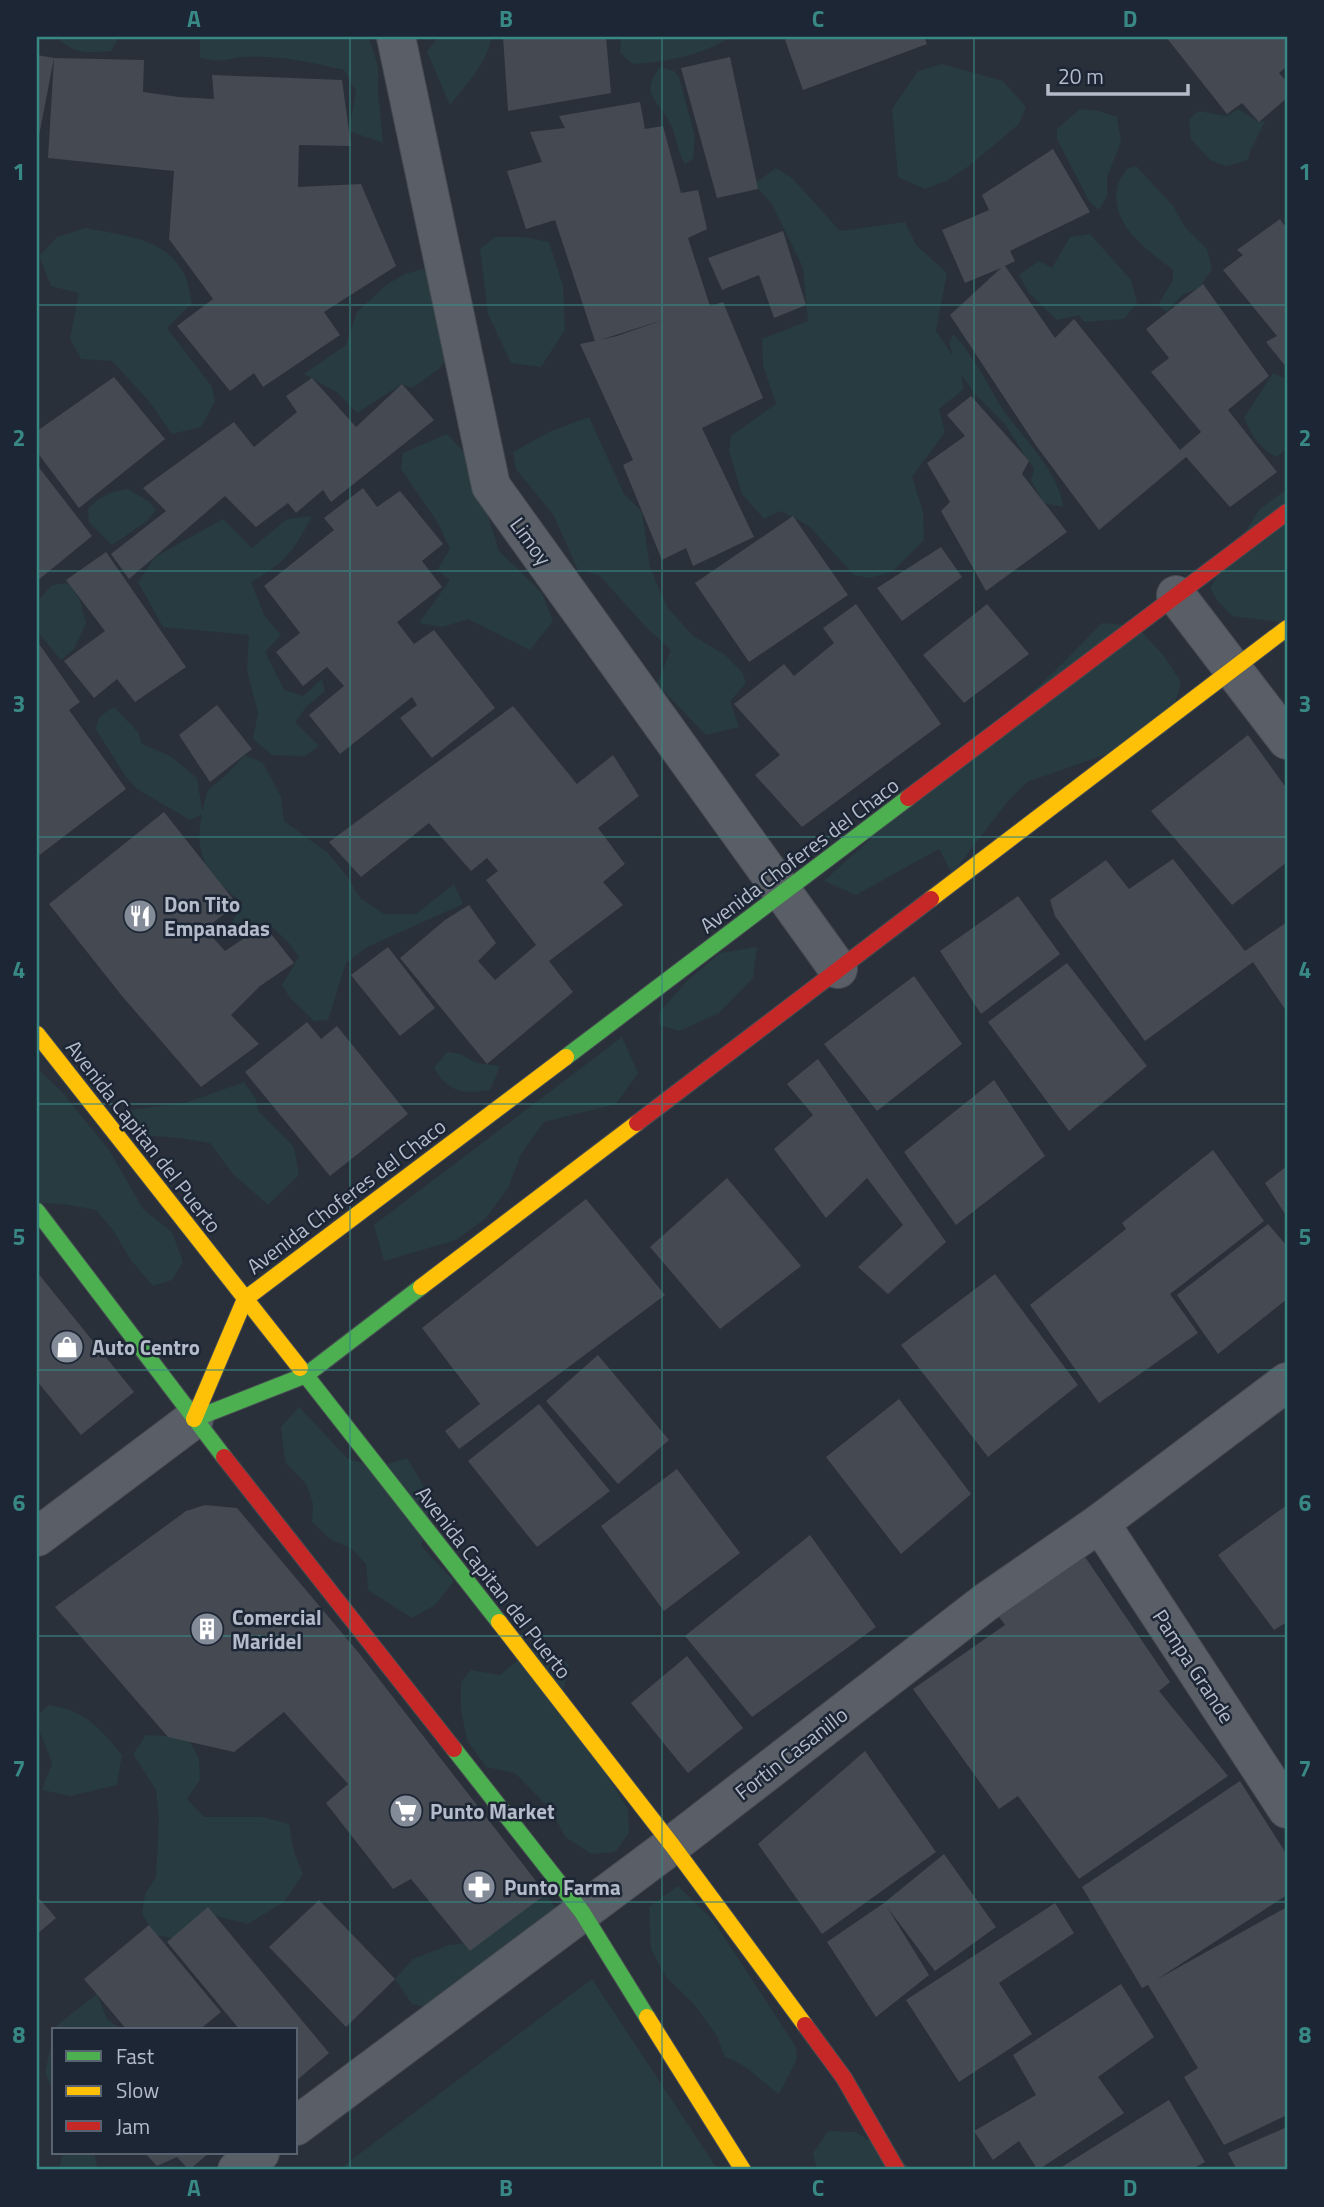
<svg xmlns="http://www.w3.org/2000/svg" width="1324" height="2207" font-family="'Titillium Web',sans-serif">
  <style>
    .green { fill: #273b40 }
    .building { fill: #444952; fill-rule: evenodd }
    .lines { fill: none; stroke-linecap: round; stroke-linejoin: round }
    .street-casing { stroke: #464b52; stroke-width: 40 }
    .fast-casing { stroke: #464b52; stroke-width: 18 }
    .slow-casing { stroke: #464b52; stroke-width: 18 }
    .jam-casing { stroke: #464b52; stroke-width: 18 }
    .street { stroke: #5a5f67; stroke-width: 38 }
    .fast { stroke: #4caf50; stroke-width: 16 }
    .slow { stroke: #ffc107; stroke-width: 16 }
    .jam { stroke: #c62828; stroke-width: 16 }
    .grid { fill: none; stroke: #388885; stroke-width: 2; stroke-opacity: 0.55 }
    .labels { text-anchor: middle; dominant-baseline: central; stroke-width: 5; stroke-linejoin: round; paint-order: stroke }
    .street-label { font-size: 21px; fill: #b4bcca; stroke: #1d2635 }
    .poi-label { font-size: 21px; font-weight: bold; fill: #b4bcca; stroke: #1d2635; text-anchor: start }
    .neatline { fill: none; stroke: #388885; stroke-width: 2.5 }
    .grid-label { font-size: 23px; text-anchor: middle; font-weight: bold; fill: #388885 }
  </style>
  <rect width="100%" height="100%" fill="#2a303a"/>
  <g class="green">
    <path d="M56,37H119L111,51C87,53 74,54 56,37Z"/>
    <path d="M200,37H369L378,67V92L383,143L349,131L356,91L344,70C311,62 278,55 244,57C225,59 221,63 200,58Z"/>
    <path d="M438,37H492C487,63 466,85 450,105L427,52Z"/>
    <path d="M621,37H730C703,55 666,62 633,64L620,53Z"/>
    <path d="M942,64L1003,81L1026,107L1019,124L969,166L948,180L925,189L898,177L892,109L918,71Z"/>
    <path d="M660,67L674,71L679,77L695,137L693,159L685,164C677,151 677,140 672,127C662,102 637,96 660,67Z"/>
    <path d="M1080,109L1099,111L1117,117L1121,142L1107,177V196L1099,210L1089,201L1057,139V129Z"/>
    <path d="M1238,109L1259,122L1265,121L1250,151L1248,160L1226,166L1210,160L1191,139L1189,120L1198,111L1227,116Z"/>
    <path d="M1136,166L1174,207L1184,226L1207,249L1212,269L1199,288L1182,295L1167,312L1158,305L1173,280V270C1147,249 1111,227 1117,188C1118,182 1123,175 1127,169Z"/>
    <path d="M776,168L792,178L840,231L905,222L916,245L947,273L936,331L953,356L949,343L953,334C975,356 987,385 1004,411C1023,438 1060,473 1063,507L1044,503L1031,481L1034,469L1004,423L975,394L961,374L964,389L939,409L945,432L912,477L923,511L924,540L892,572L869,578L854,575L809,526L781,511L764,519L742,494L729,451L731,436L776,404L763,365L762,339L808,321L803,268L772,204L754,184Z"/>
    <path d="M86,228C124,236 167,237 185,276C189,284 190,295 192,303L167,328L212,387L215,401L201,427L172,434L149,401L112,361L81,359L70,338L79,293L51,286L39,256L57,237Z"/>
    <path d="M1090,234L1131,280L1137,303L1124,319L1084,322L1079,315L1057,320L1029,293L1019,275L1039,261L1052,268L1070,237Z"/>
    <path d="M495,237H524L549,242L563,286L565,330L541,367L511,363L488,314L480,249Z"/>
    <path d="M430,267L460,343L439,369L412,388L402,384L357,413L338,393L304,374L346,345L357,312L386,285L405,274Z"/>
    <path d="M1273,373L1287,379V448L1277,457C1260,450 1251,434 1244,418Z"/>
    <path d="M589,417L624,494L642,512L650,568L667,607L693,636L724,654L742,672L746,683L730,701L739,727L706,735L657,684L671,650L646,627L599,575L578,570L554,516L516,469L513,452L549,432Z"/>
    <path d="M447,434L470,459L499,551L542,593L553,621L530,650L468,619L443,627L419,623L450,580L437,570L450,549L438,523L401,469L403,453Z"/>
    <path d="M128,489L148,501L156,510L147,521L112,545L89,522L88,509C100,496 111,491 128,489Z"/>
    <path d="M1287,489V623L1232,616L1217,600L1210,588L1259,510Z"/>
    <path d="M312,516C293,552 287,561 251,582L264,615L281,635L265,652L284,690L303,696L322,679L325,691L307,706L295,722L319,746L305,756L272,755L253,739L258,713L247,670L249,635L163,627L138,582L155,557L223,519L252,548L287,519Z"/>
    <path d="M69,583L80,601L86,623L74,649L61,660L37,631V602L52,585Z"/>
    <path d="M1102,623L1136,626L1164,656L1181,682L1167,733L1027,782L1008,801L952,874L939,849L856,895L824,881L1055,671Z"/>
    <path d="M114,707L138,732L142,744L170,756L197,778L202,811L208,790L225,776L245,755L263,763L281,797L284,821L328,853L347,876L360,898L384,914H416L454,884L463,904L367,947L346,963L328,1020L314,1021L290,998L282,985L299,957L289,943L266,921L236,937L229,927L243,903C211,878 192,857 202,814L190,820L137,789L126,777L95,728L100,716Z"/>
    <path d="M757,947L753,978L719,1013L679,1031L660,1025L659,1013L687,981L720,953Z"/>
    <path d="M622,1037L638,1073L616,1104L544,1122L521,1154L508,1188L486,1218L456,1240L384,1261L374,1225Z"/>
    <path d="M447,1052L460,1054L477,1063L500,1066L490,1090C463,1094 449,1093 434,1068Z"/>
    <path d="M37,1068L62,1092L109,1150L143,1209L172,1232L183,1262L172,1280L153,1286L130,1259L113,1230L96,1210L63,1204L37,1203Z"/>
    <path d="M244,1082L256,1099L258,1111L294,1147L299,1175L268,1205L233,1174L210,1143L180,1138L136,1135L130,1110L185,1103Z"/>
    <path d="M299,1407L348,1459L377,1467L407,1458L433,1502L421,1546L454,1581L435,1605L412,1618L368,1590L366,1564L352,1549L330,1539L312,1522L313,1504L306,1484L285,1462L281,1427Z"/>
    <path d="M533,1648L552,1651L569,1665L561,1702L628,1809L629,1833L615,1852L592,1854L565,1837L551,1810L515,1773L486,1767L467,1740L461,1710V1682L471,1670L500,1675Z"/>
    <path d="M49,1705C86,1711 100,1728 122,1755L117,1785L71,1796L42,1790L52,1763L37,1724V1716Z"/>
    <path d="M146,1735L187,1737L199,1758L200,1780L187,1799L204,1817H262L289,1824L294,1852L303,1874L284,1902L248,1924L216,1916L197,1917L191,1942L156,1935L142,1914L145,1894L156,1877L159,1818L156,1790L133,1754Z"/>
    <path d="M678,1886L713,1920L796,2047L797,2059L779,2094C758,2079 749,2065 725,2057L717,2036L693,2003L666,1977L651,1949L649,1907Z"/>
    <path d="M546,1894L559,1913L437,2009L412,2004L395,1979L413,1959L449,1945L477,1942Z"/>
    <path d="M592,1979L718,2170H338Z"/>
    <path d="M97,1994L107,2019L122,2030H55L56,2026Z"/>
    <path d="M54,2033V2094L45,2072Z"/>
    <path d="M828,2131L856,2132L915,2170H817L813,2153Z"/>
    <path d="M63,2153H94L98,2170H59Z"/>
  </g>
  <g class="building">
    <path d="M503,37H606L611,93L508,111Z"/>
    <path d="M784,37H924L927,44L803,90Z"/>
    <path d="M1166,37H1287V66L1279,73L1287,82V98L1259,122L1242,103L1227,114Z"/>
    <path d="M37,55L54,58L144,60L143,92L179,97L214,99L212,75L342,80L351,146L299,145L298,187L361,184L396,266L324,312L340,335L263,387L254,373L230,391L177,326L213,299L169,239L174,171L48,158L54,58L37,146Z"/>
    <path d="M730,57L758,189L717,198L681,68Z"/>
    <path d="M640,102L645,129L663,126L681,193L698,190L707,229L688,238L710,306L723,302L763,398L702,428L754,537L693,566L686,548L662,560L623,465L633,460L580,344L595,341L555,220L526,229L507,171L542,162L530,132L565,128L559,116ZM666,319L617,336L600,340Z"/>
    <path d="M1053,149L1090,212L1010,251L1015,261L1005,266L1055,338L1074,319L1180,450L1201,432L1151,372L1169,358L1146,329L1203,284L1269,376L1228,410L1277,472L1230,507L1186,457L1099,530L1035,444L950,315L1001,268L965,283L942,230L989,210L982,195Z"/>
    <path d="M1280,219L1284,225L1287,222V368L1266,342L1277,336L1223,270L1243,255L1237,250Z"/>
    <path d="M783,231L806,305L774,318L759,275L722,290L708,258Z"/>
    <path d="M114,377L165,439L79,508L37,452V431Z"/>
    <path d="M312,378L356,427L402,384L434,420L331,502L323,490L296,513L288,503L256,527L225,496L129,579L111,554L166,511L143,488L234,422L254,447L297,412L286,396Z"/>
    <path d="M971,396L1029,461L1022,474L1067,532L986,591L941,511L950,502L927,463L965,436L947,415Z"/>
    <path d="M37,465L92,536L37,581Z"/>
    <path d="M363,488L377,507L400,491L443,544L422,561L442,587L397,622L414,644L434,630L495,708L432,758L400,718L417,705L412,697L340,754L309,715L344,686L327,667L303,686L276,652L300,633L264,586L334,530L324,518Z"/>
    <path d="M793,516L848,595L749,662L695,583Z"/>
    <path d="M941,547L962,577L902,621L877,588Z"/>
    <path d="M106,552L186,667L135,702L117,679L94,698L64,661L105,631L66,580Z"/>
    <path d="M856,604L941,724L802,827L755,775L780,755L734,704L784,664L794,676L834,643L823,628Z"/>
    <path d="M987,604L1029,654L964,703L923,655Z"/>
    <path d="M37,641L80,702L69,710L126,789L37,857Z"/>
    <path d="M217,705L252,749L210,782L179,735Z"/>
    <path d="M513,706L577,784L613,755L639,796L598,828L625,864L603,882L623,905L549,961L573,992L487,1064L400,958L445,920L469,905L496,943L478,961L495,980L536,945L486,880L498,871L487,858L471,871L429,823L361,877L329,842Z"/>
    <path d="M1248,735L1287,789V862L1232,905L1151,811Z"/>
    <path d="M164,812L237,904L205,929L225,951L264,925L294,963L260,986L231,1015L259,1044L201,1087L122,996L49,904Z"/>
    <path d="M1173,859L1245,951L1287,922V1012L1253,962L1145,1041L1055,916L1050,900L1106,860L1129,889Z"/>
    <path d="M1018,896L1060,954L981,1014L940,951Z"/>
    <path d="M388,947L435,1008L400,1036L351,975Z"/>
    <path d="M1067,963L1147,1066L1069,1131L988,1022Z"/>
    <path d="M914,976L962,1044L877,1111L824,1044Z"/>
    <path d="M307,1022L321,1039L337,1026L408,1114L330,1176L245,1072Z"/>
    <path d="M818,1059L946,1242L888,1294L858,1267L903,1225L867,1178L826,1218L774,1149L813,1115L787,1084Z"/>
    <path d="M994,1080L1045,1156L956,1225L904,1152Z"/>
    <path d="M1213,1150L1264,1221L1170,1294L1198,1333L1099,1403L1030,1305L1126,1229L1122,1223Z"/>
    <path d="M1287,1166V1217L1265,1183Z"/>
    <path d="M727,1178L801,1266L720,1329L650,1247Z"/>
    <path d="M586,1199L665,1295L459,1449L445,1431L480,1404L422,1328Z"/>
    <path d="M1268,1224L1287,1246V1299L1218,1354L1177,1295Z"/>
    <path d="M37,1272L134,1392L81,1435L37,1381Z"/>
    <path d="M995,1274L1078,1385L988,1457L901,1345Z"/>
    <path d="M598,1355L669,1440L618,1484L546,1401Z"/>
    <path d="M899,1399L971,1494L901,1554L826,1457Z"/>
    <path d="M539,1404L610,1491L537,1547L468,1461Z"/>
    <path d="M677,1469L740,1553L664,1611L601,1526Z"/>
    <path d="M205,1505L237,1508L358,1652L546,1894L470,1951L411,1879L393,1889L326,1803L348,1784L284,1712L234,1752L168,1737L55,1607L186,1511Z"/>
    <path d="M1287,1505V1622L1274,1630L1218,1555Z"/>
    <path d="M810,1535L876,1627L752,1717L685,1636Z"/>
    <path d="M1081,1551L1170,1682L1159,1691L1228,1776L1079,1879L1018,1796L999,1809L913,1689L1005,1625L990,1605Z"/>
    <path d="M687,1656L743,1728L688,1773L631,1703Z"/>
    <path d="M865,1751L936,1852L822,1934L758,1844Z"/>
    <path d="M1240,1781L1287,1855V1895L1156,1980L1287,1907V2115L1224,2145L1184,2077L1198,2068L1148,1985L1142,1988L1082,1887Z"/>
    <path d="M944,1854L996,1927L935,1971L887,1907L929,1975L876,2017L827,1942L884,1903Z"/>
    <path d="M37,1896L56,1918L37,1934Z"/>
    <path d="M319,1900L395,1979L346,2027L269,1947Z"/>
    <path d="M1055,1903L1074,1933L999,1983L1032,2034L959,2082L906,2000Z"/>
    <path d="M208,1907L329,2053L296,2081V2030H240L167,1942Z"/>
    <path d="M149,1925L221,2012L199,2030H127L84,1979Z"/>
    <path d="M1121,1984L1154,2037L1098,2077L1124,2113L1038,2170L1019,2141L993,2160L974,2131L1036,2095L1013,2055Z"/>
    <path d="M1169,2100L1205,2162L1190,2170H1057Z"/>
    <path d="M1287,2127V2170H1237L1228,2153Z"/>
    <path d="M145,2153H209L189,2170L177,2157L157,2166Z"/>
  </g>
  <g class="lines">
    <defs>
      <g id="street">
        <path d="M396,37L491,486L838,969"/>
        <path d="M1176,595L1287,740"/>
        <path d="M1100,1523L1287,1809"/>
        <path d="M37,1537L194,1419"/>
        <path d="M296,2126L672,1845L986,1602L1100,1523L1287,1382"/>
        <path d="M237,2170L260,2153"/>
      </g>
      <g id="fast">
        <path d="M566,1057L908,798"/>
        <path d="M37,1211L224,1457"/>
        <path d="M300,1368L499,1622"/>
        <path d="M194,1419L306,1375L421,1287"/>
        <path d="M454,1749L582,1912L647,2017"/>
      </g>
      <g id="slow">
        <path d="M931,899L1287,628"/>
        <path d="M37,1034L300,1368"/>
        <path d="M421,1287L637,1123"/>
        <path d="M194,1419L245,1299L566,1057"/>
        <path d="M499,1622L672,1845L805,2025"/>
        <path d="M647,2017L743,2170"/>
      </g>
      <g id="jam">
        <path d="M908,798L1287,512"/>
        <path d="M637,1123L931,899"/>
        <path d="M224,1457L454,1749"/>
        <path d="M805,2025L844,2078L897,2170"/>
      </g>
    </defs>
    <use href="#street" class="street-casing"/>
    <use href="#fast" class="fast-casing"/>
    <use href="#slow" class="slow-casing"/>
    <use href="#jam" class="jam-casing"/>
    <use href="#street" class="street"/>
    <use href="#fast" class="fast"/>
    <use href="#slow" class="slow"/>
    <use href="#jam" class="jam"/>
  </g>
  <path class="grid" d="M350,37V2170M662,37V2170M974,37V2170M37,305H1287M37,571H1287M37,837H1287M37,1104H1287M37,1370H1287M37,1636H1287M37,1902H1287"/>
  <defs>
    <symbol id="restaurant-disc" viewBox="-11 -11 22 22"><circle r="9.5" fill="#848b98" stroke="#1d2635"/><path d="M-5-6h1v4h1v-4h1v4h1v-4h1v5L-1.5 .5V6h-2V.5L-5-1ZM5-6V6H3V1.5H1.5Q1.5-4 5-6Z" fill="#fff"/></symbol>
    <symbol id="shop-disc" viewBox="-11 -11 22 22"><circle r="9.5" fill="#848b98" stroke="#1d2635"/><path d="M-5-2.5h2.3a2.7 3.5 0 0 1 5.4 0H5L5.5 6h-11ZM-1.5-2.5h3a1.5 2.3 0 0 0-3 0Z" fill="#fff"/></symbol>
    <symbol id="building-disc" viewBox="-11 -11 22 22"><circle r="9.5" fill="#848b98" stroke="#1d2635"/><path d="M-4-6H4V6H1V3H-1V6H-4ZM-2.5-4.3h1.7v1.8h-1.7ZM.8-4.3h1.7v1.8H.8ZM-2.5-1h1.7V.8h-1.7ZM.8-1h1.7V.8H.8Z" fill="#fff"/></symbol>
    <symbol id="supermarket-disc" viewBox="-11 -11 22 22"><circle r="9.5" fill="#848b98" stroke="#1d2635"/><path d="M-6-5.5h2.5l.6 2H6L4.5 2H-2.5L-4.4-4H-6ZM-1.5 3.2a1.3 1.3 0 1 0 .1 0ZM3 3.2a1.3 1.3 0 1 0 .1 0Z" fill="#fff"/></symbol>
    <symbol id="pharmacy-disc" viewBox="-11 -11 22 22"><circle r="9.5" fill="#848b98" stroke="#1d2635"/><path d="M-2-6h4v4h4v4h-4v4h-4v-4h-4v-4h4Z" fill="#fff"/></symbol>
  </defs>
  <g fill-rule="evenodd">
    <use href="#restaurant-disc" x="121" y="897" width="38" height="38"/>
    <use href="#shop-disc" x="48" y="1328" width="38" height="38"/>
    <use href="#building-disc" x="188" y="1610" width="38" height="38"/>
    <use href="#supermarket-disc" x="387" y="1792" width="38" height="38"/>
    <use href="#pharmacy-disc" x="460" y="1868" width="38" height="38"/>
  </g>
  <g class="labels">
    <g class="street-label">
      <text transform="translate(531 541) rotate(54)">Limoy</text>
      <text transform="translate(799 855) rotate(-37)">Avenida Choferes del Chaco</text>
      <text transform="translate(144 1136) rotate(52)">Avenida Capitan del Puerto</text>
      <text transform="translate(346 1196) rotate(-37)">Avenida Choferes del Chaco</text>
      <text transform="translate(494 1582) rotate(52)">Avenida Capitan del Puerto</text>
      <text transform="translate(1194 1666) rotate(57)">Pampa Grande</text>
      <text transform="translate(791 1753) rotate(-38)">Fortin Casanillo</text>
    </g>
    <g class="poi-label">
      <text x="164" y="904">Don Tito<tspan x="164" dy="24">Empanadas</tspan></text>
      <text x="92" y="1347">Auto Centro</text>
      <text x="232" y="1617">Comercial<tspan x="232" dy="24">Maridel</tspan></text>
      <text x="430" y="1811">Punto Market</text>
      <text x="504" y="1887">Punto Farma</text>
    </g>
  </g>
  <rect width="1324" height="2207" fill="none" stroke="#1d2635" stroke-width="77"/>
  <rect x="52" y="2028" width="245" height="126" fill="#1d2635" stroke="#596271" stroke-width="2"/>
  <rect x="66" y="2051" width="35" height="10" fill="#4caf50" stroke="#596271" stroke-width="2"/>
  <text x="116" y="2064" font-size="21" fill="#b4bcca">Fast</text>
  <rect x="66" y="2086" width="35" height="10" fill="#ffc107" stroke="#596271" stroke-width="2"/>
  <text x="116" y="2098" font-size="21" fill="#b4bcca">Slow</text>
  <rect x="66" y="2121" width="35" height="10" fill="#c62828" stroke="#596271" stroke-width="2"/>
  <text x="116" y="2134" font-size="21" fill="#b4bcca">Jam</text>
  <path d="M1048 84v10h140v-10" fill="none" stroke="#b4bcca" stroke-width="3.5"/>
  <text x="1058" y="84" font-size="21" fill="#b4bcca" stroke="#1d2635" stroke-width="5" paint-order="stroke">20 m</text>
  <rect x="38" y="38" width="1248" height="2130" class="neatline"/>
  <g class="grid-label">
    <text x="194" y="27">A</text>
    <text x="506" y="27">B</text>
    <text x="818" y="27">C</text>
    <text x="1130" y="27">D</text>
    <text x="19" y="180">1</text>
    <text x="1305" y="180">1</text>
    <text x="19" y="446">2</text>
    <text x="1305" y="446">2</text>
    <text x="19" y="712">3</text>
    <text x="1305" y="712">3</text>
    <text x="19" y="978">4</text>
    <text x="1305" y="978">4</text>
    <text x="19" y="1245">5</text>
    <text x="1305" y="1245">5</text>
    <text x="19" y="1511">6</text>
    <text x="1305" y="1511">6</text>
    <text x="19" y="1777">7</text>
    <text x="1305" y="1777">7</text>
    <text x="19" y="2043">8</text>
    <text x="1305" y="2043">8</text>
    <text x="194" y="2196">A</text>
    <text x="506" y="2196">B</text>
    <text x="818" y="2196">C</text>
    <text x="1130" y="2196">D</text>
  </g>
</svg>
